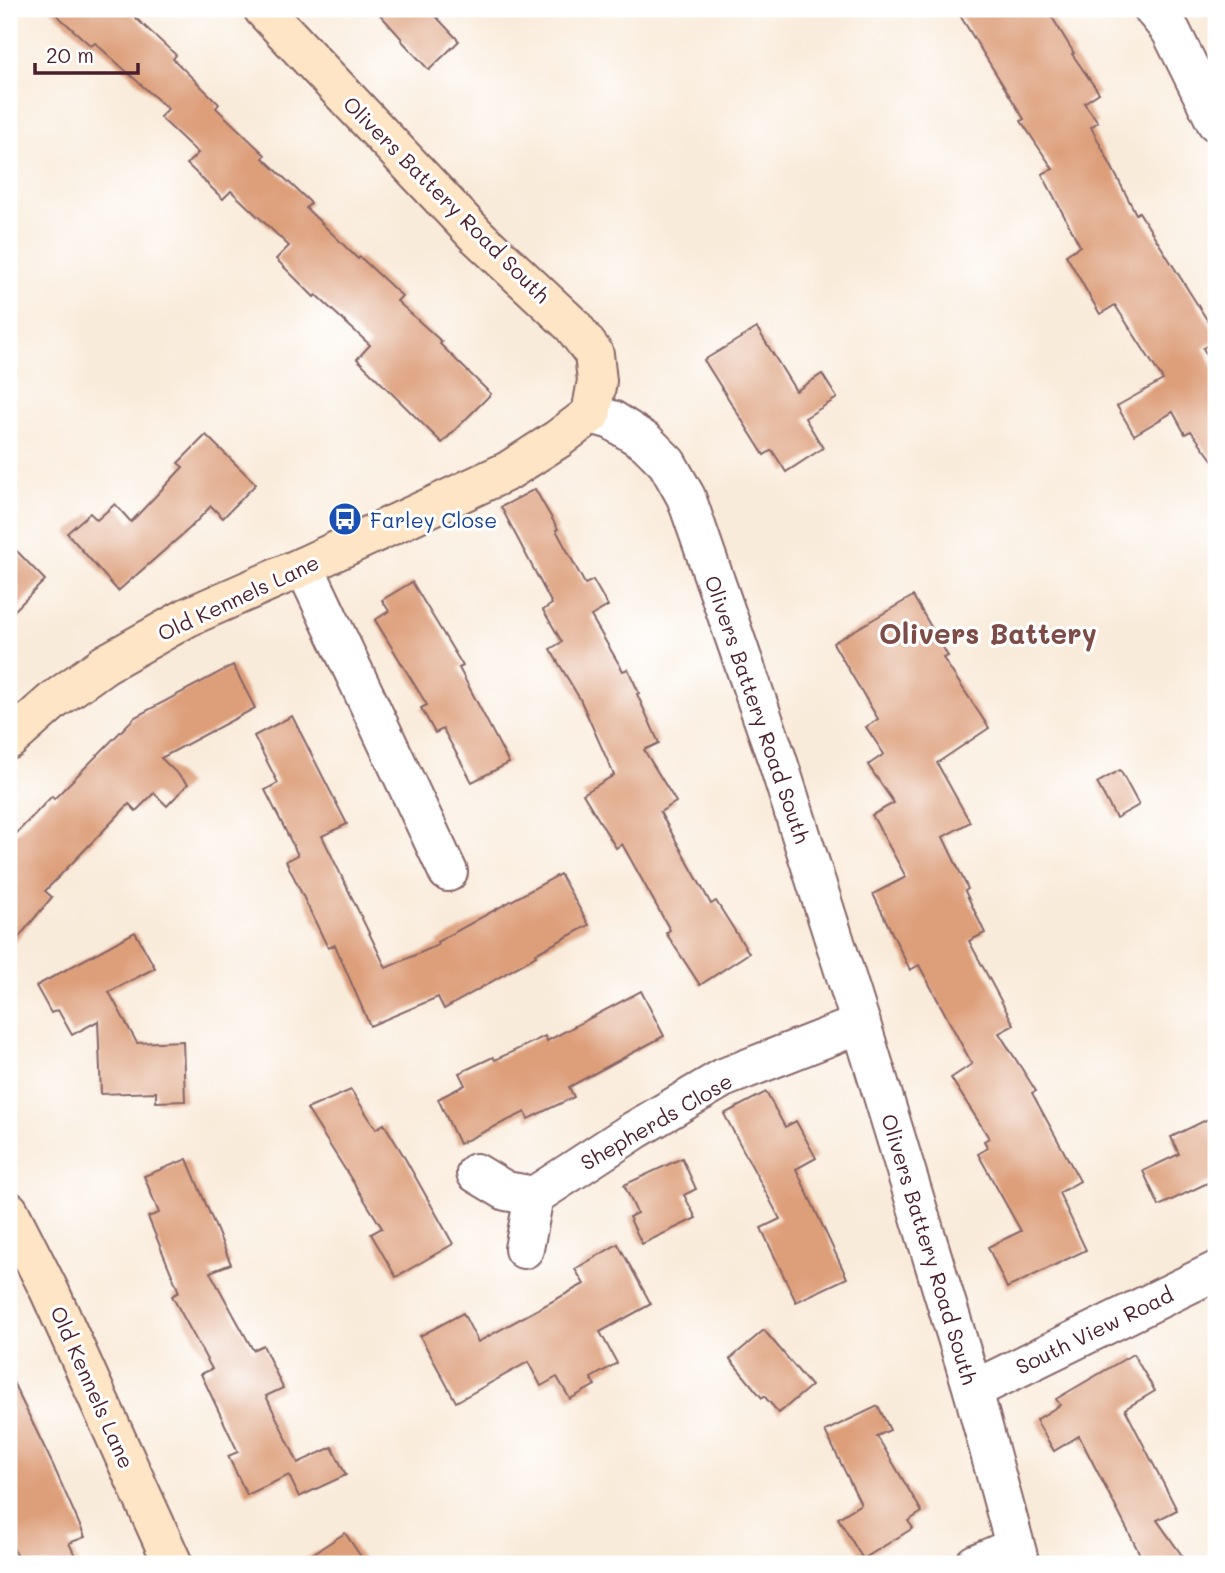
<svg xmlns="http://www.w3.org/2000/svg" width="1225" height="1573" font-family="Mali,sans-serif">
  <style>
    .building { fill: #dd9f7a }
    .lines { fill: none; stroke-linecap: round; stroke-linejoin: round }
    .street-casing { stroke: #876668; stroke-width: 42 }
    .secondary-casing { stroke: #876668; stroke-width: 42 }
    .street { stroke: #fff; stroke-width: 38 }
    .secondary { stroke: #fde5c5; stroke-width: 38 }
    .labels { text-anchor: middle; dominant-baseline: central; stroke-width: 6; stroke-linejoin: round; paint-order: stroke }
    .street-label { font-size: 21px; fill: #4a1f2b; stroke: #fff }
    .transit-label { font-size: 21px; fill: #164399; stroke: #fff; text-anchor: start }
    .district-label { font-size: 28px; font-weight: bold; fill: #7d4c47; stroke: #fff }
  </style>
  <rect width="100%" height="100%" fill="#fff"/>
  <filter id="ink" filterUnits="userSpaceOnUse"><feTurbulence type="fractalNoise" baseFrequency=".0143" numOctaves="2"/><feDisplacementMap in="SourceGraphic" scale="14" xChannelSelector="R" yChannelSelector="G"/><feConvolveMatrix kernelMatrix="1 2 1 2 8 2 1 2 1" color-interpolation-filters="sRGB"/></filter>
  <filter id="wash" filterUnits="userSpaceOnUse"><feTurbulence type="fractalNoise" baseFrequency=".00686" numOctaves="4" result="noise"/><feDisplacementMap in="SourceGraphic" scale="28" xChannelSelector="R" yChannelSelector="G"/><feGaussianBlur stdDeviation="1.57" result="paint"/><feColorMatrix in="noise" values="0 0 0 0 0 0 0 0 0 0 0 0 0 0 0 0 0 1.4 0 .05"/><feComposite in="paint" operator="in"/></filter>
  <g filter="url(#wash)">
    <rect width="100%" height="100%" fill="#f9ebda"/>
    <g id="blocks">
      <g class="building">
        <path d="M50,9H126L176,55L173,59L219,104L216,108L265,155L263,158L311,203L306,208L358,259L360,257L402,296L397,301L442,342L440,344L491,394L442,443L357,359L370,345L316,295L314,297L276,259L289,246L231,191L223,199L187,164L198,153L160,117L168,109L95,43L91,46Z"/>
        <path d="M375,9H429L459,41L429,70L401,40L402,39Z"/>
        <path d="M956,9H1047L1074,53L1072,54L1099,93L1084,103L1098,122L1091,127L1136,214L1139,212L1216,334V340L1203,348L1216,371V465L1191,431L1185,434L1173,412L1134,435L1117,406L1163,380L1115,305L1100,314L1066,255L1080,246L1042,174L1053,169L1021,121L1024,119Z"/>
        <path d="M757,328L796,391L822,374L837,398L805,418L823,448L786,472L772,450L764,455L704,360Z"/>
        <path d="M206,435L256,484L223,518L211,506L190,528L118,591L67,533L90,513L97,520L115,504L131,522L183,467L178,463Z"/>
        <path d="M535,489L558,529L556,530L585,584L593,580L608,606L591,616L623,671L628,669L639,693L637,694L659,743L644,750L676,802L660,812L711,904L716,901L749,953L700,985L666,933L670,930L622,844L616,848L583,794L614,775L580,699L550,649L562,642L543,610L552,604L501,507Z"/>
        <path d="M9,543L45,580L9,616Z"/>
        <path d="M412,582L463,666L459,668L509,763L472,782L443,729L435,733L421,708L427,705L375,620L389,611L382,600Z"/>
        <path d="M913,596L948,656L943,658L989,728L937,763L970,822L943,837L968,889L965,891L985,933L969,941L1014,1025L999,1033L1036,1091L1032,1093L1080,1181L1059,1193L1086,1250L1007,1288L988,1247L1021,1231L978,1154L988,1148L984,1141L989,1138L951,1078L972,1064L919,965L910,970L873,894L906,877L872,815L894,803L868,765L884,754L866,727L878,719L833,643Z"/>
        <path d="M233,665L255,708L161,758L188,784L167,806L154,793L136,811L129,804L45,891L52,897L9,949V841L52,796L54,799L135,717Z"/>
        <path d="M292,716L347,824L322,836L386,968L438,945L437,942L560,874L589,925L535,954L536,956L444,1009L438,997L370,1026L335,945L328,948L286,861L298,855L265,790L278,783L254,736Z"/>
        <path d="M1120,770L1139,805L1116,818L1097,783Z"/>
        <path d="M135,932L155,968L109,992L137,1043L183,1041L185,1101L156,1102V1092L101,1094L98,1021L72,1035L58,1010L51,1013L36,986Z"/>
        <path d="M641,991L664,1036L569,1087L574,1097L528,1119L525,1112L459,1144L438,1099L465,1085L459,1073L493,1057L495,1060L545,1036L547,1041Z"/>
        <path d="M351,1090L376,1129L384,1124L402,1153L453,1244L396,1277L371,1234L382,1228L307,1109Z"/>
        <path d="M766,1092L785,1127L796,1121L816,1158L796,1169L847,1278L796,1302L761,1228L780,1219L724,1114Z"/>
        <path d="M1208,1119L1216,1136V1179L1159,1206L1143,1171L1179,1154L1171,1137Z"/>
        <path d="M682,1158L696,1189L684,1195L696,1218L642,1244L629,1217L637,1213L624,1185Z"/>
        <path d="M187,1159L231,1264L210,1272L253,1350L263,1345L283,1388L266,1396L298,1463L332,1447L346,1475L299,1497L289,1475L247,1495L228,1456L238,1452L201,1374L212,1369L172,1296L179,1292L148,1217L159,1213L144,1176Z"/>
        <path d="M618,1244L651,1304L600,1332L617,1363L591,1378L595,1385L570,1399L557,1377L541,1386L528,1362L456,1402L420,1336L463,1313L478,1342L584,1284L575,1269Z"/>
        <path d="M764,1330L811,1386L779,1413L764,1396L762,1398L730,1359Z"/>
        <path d="M1133,1354L1155,1391L1125,1409L1177,1510L1157,1520L1188,1564H1145L1079,1436L1054,1451L1036,1420L1060,1405L1056,1399Z"/>
        <path d="M9,1374L53,1465L85,1537L69,1543L79,1564H20L9,1539Z"/>
        <path d="M878,1406L890,1430L877,1436L922,1512L908,1521L913,1528L863,1559L838,1518L861,1504L825,1431Z"/>
        <path d="M345,1533L366,1564H297Z"/>
      </g>
    </g>
  </g>
  <g filter="url(#ink)">
    <use href="#blocks" fill-opacity="0" stroke="#876668" stroke-width="2"/>
    <g class="lines">
      <defs>
        <g id="street">
          <path d="M1153,9L1171,31L1216,122"/>
          <path d="M591,414L612,420L646,442L667,463L686,497L777,759L861,1024L973,1390L1020,1564"/>
          <path d="M304,566L448,872"/>
          <path d="M476,1173L506,1191L534,1196L635,1130L723,1078L861,1024"/>
          <path d="M524,1249L534,1196"/>
          <path d="M973,1390L1216,1271"/>
          <path d="M975,1564L1015,1547"/>
        </g>
        <g id="secondary">
          <path d="M9,740L53,701L105,664L188,617L304,566L508,471L558,439L591,414L597,381L594,354L573,326L477,236L263,9"/>
          <path d="M9,1211L49,1290L173,1564"/>
        </g>
      </defs>
      <use href="#street" class="street-casing"/>
      <use href="#secondary" class="secondary-casing"/>
      <use href="#street" class="street"/>
      <use href="#secondary" class="secondary"/>
    </g>
  </g>
  <defs>
    <symbol id="bus-disc" viewBox="-11 -11 22 22"><circle r="9.5" fill="#1a4fb4" stroke="#fff"/><path d="M-5-6H5V4H4V6H2V4H-2V6H-4V4H-5ZM-3.5-4V0h7V-4ZM-3.5 1.2v1.5H-2V1.2ZM2 1.2v1.5H3.5V1.2Z" fill="#fff"/></symbol>
  </defs>
  <g fill-rule="evenodd">
    <use href="#bus-disc" x="326" y="500" width="38" height="38"/>
  </g>
  <g class="labels">
    <g class="street-label">
      <text transform="translate(447 199) rotate(45)">Olivers Battery Road South</text>
      <text transform="translate(238 597) rotate(-25)">Old Kennels Lane</text>
      <text transform="translate(758 709) rotate(71)">Olivers Battery Road South</text>
      <text transform="translate(656 1121) rotate(-30)">Shepherds Close</text>
      <text transform="translate(930 1249) rotate(73)">Olivers Battery Road South</text>
      <text transform="translate(1094 1330) rotate(-26)">South View Road</text>
      <text transform="translate(93 1387) rotate(66)">Old Kennels Lane</text>
    </g>
    <g class="transit-label">
      <text x="370" y="519">Farley Close</text>
    </g>
    <g class="district-label">
      <text x="988" y="633">Olivers Battery</text>
    </g>
  </g>
  <rect width="1225" height="1573" fill="none" stroke="#fff" stroke-width="35"/>
  <path d="M35 63v10h103v-10" fill="none" stroke="#4a1f2b" stroke-width="3.5"/>
  <text x="46" y="63" font-size="21" fill="#4a1f2b" stroke="#ffffff" stroke-width="5" paint-order="stroke">20 m</text>
</svg>
